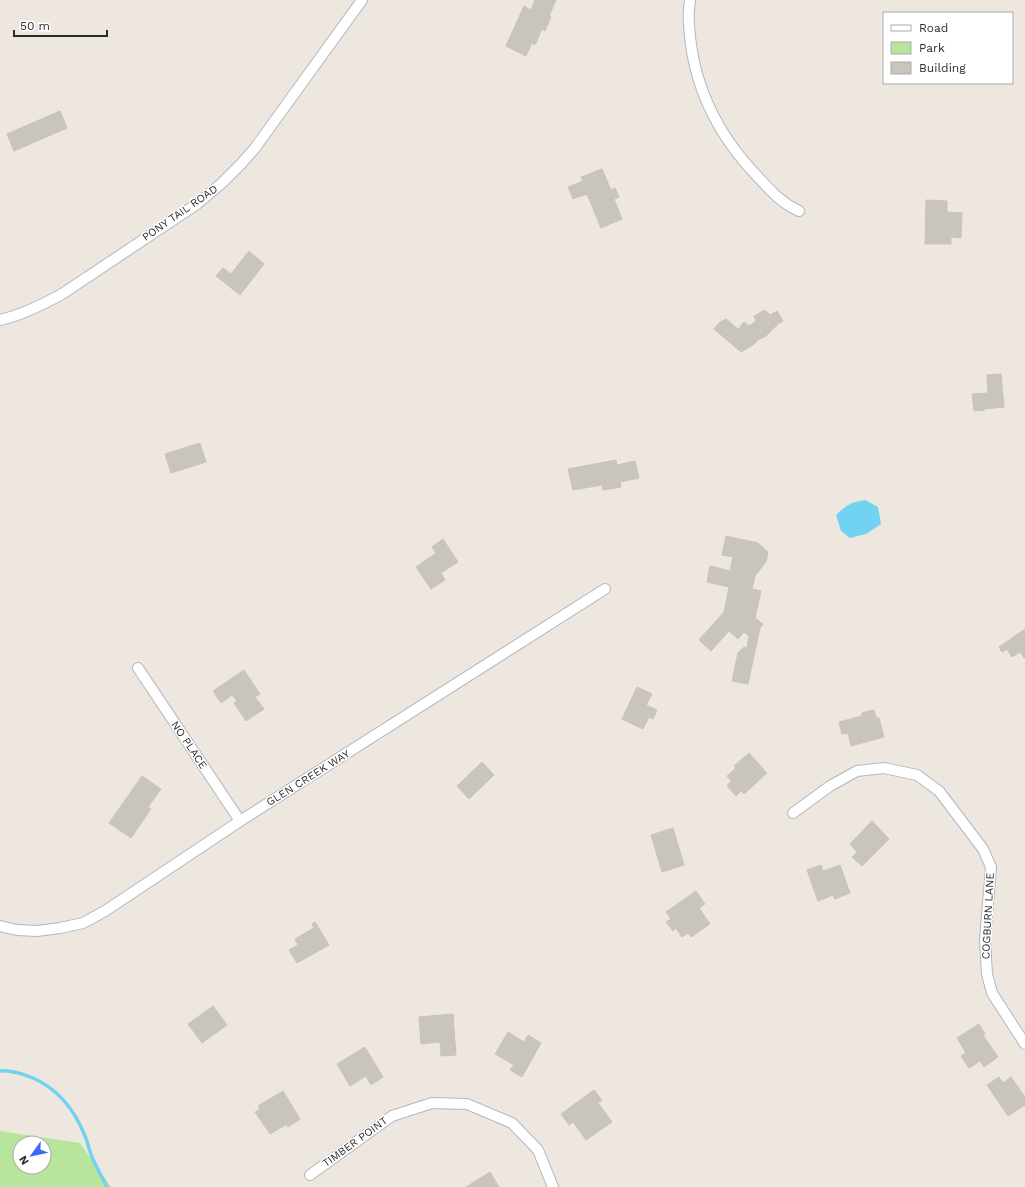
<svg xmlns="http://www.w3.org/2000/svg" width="1025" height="1187" font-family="'Work Sans',sans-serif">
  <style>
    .green { fill: #b7e59b; fill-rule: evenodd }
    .water { fill: #71d3f1 }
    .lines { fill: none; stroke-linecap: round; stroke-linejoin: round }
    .stream { stroke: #71d3f1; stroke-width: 3.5 }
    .building { fill: #c9c5bd; stroke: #cac3b8 }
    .minor-casing { stroke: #b2b6c0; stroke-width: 12 }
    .minor { stroke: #fff; stroke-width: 10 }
    .labels { text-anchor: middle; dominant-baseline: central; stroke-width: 3; stroke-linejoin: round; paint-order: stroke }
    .street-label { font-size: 11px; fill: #2c2c2c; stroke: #fff }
  </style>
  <rect width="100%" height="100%" fill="#eee7df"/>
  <path class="green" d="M0,1131L80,1143L111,1187H0ZM20,1143H44V1167H20Z"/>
  <path class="water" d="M865,500L878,507L881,524L866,534L850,538L841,531L836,515C846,505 852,502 865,500Z"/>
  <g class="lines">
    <path class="stream" d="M0,1071C11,1070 23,1074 33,1078C58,1089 75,1111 85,1136C88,1143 89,1150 92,1157C96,1167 102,1177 107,1187"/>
  </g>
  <g class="building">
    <path d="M535,0H556L549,16L551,17L545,31L542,29L535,45L532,43L526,56L506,46L524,6L531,10Z"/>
    <path d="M60,111L67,128L14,151L7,134Z"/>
    <path d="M602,169L611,190L615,188L619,197L614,199L622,219L601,228L587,194L573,199L568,187L583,181L581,177Z"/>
    <path d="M926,200L947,201V212L962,213L961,238L951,237V244H925Z"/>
    <path d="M249,251L264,264L240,295L216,276L223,268L231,274Z"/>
    <path d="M765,310L770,315L777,311L783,321L778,324L766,336L758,340L753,345L741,352L714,329L720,322L726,319L738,329L744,322L749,326L756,321L754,316Z"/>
    <path d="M1001,374L1004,407L984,409L985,410L974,411L972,394L988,393L987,375Z"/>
    <path d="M200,443L206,462L171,473L165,454Z"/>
    <path d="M616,460L617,465L635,461L639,478L620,482L621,487L603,490L602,485L573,490L568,469Z"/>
    <path d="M726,536L758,543L768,552L766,562L755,576L752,589L761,591L755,618L763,624L760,628L748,684L732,681L738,653L744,647L747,648L749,636L744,632L738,639L729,631L711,651L699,640L724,612L729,587L707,582L710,566L730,571L733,557L722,555Z"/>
    <path d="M443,539L458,562L441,573L445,580L431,589L416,567L436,553L432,547Z"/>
    <path d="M1025,629V657L1024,658L1020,652L1012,657L1007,649L1002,652L999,647Z"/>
    <path d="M244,670L260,694L255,697L264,709L246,721L234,703L237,701L232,695L221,703L213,691Z"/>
    <path d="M637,687L652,694L646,705L657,710L653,719L649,717L643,729L622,719Z"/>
    <path d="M874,710L876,718H879L884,737L851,746L848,733L842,734L839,722L862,716V713Z"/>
    <path d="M749,753L767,773L744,794L741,791L736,796L727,786L731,781L727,776L736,768L734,766Z"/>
    <path d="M482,762L494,775L469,799L457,786Z"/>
    <path d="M142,776L161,789L148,807L151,809L131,838L109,823Z"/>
    <path d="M872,821L889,839L862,866L852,857L857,852L850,844Z"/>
    <path d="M673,828L684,865L662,872L651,835Z"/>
    <path d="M821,865L823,871L840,865L850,893L835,899L833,895L818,901L807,870Z"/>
    <path d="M696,891L705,904L699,908L710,924L691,937L688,933L682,937L676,928L673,931L666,922L671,919L666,912Z"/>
    <path d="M315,922L329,945L297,963L289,950L298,945L295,939L314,928L312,924Z"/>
    <path d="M213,1006L227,1025L202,1043L188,1024Z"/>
    <path d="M453,1014L456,1055L441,1056L440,1042L421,1044L419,1017Z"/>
    <path d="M979,1024L985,1034L983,1035L998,1057L984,1067L980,1061L969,1068L961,1056L966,1053L957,1038Z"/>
    <path d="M508,1032L524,1042L528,1035L541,1043L522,1077L510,1070L514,1065L495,1054Z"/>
    <path d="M365,1047L383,1077L371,1085L366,1076L350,1086L337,1064Z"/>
    <path d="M999,1077L1003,1083L1011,1077L1025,1097V1105L1008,1116L987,1085Z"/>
    <path d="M594,1090L602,1100L598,1103L612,1122L586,1140L573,1122L569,1125L561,1114Z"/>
    <path d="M283,1091L300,1119L288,1127L287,1124L270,1134L255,1112L260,1109L258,1106Z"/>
    <path d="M490,1172L499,1187H466Z"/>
  </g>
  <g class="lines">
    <defs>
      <g id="minor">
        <path d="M690,0C689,8 688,16 689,24C692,84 716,133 757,176C770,190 780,202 799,211"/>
        <path d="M0,320C22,315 42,305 62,294L197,204L222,183L241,164L255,148L362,0"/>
        <path d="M138,668L240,821"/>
        <path d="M793,813L830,786L857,771L884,768L917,775L939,791L983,849L991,867L985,940L987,974L992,993L1025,1044"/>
        <path d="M0,926L17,930L37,931L60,928L83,923L105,911L240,821L605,589"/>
        <path d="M310,1175L392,1116L432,1103L467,1104L512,1123L538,1150L553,1187"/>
      </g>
    </defs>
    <use href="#minor" class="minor-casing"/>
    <use href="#minor" class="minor"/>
  </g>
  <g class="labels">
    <g class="street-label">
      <text transform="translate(180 213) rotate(-35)">PONY TAIL ROAD</text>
      <text transform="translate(189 745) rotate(56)">NO PLACE</text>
      <text transform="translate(308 778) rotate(-32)">GLEN CREEK WAY</text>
      <text transform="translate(988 916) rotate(-87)">COGBURN LANE</text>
      <text transform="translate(355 1142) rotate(-36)">TIMBER POINT</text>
    </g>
  </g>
  <rect x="883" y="12" width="130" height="72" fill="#ffffff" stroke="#ababab"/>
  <rect x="891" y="25" width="20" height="6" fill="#ffffff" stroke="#ababab"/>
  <text x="919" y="32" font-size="12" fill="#2c2c2c">Road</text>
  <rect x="891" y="42" width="20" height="12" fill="#b7e59b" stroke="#ababab"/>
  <text x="919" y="52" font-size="12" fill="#2c2c2c">Park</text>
  <rect x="891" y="62" width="20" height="12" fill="#c9c5bd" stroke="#ababab"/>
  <text x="919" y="72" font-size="12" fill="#2c2c2c">Building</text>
  <g transform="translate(32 1155) rotate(237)"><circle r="19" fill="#ffffff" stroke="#ababab"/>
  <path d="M0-3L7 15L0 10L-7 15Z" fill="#3d67fd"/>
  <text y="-6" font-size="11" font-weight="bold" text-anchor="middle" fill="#2c2c2c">N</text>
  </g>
  <path d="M14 30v6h93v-6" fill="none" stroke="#2c2c2c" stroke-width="2"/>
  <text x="20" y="30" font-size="12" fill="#2c2c2c" stroke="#ffffff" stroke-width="3" paint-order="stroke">50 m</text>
</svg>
